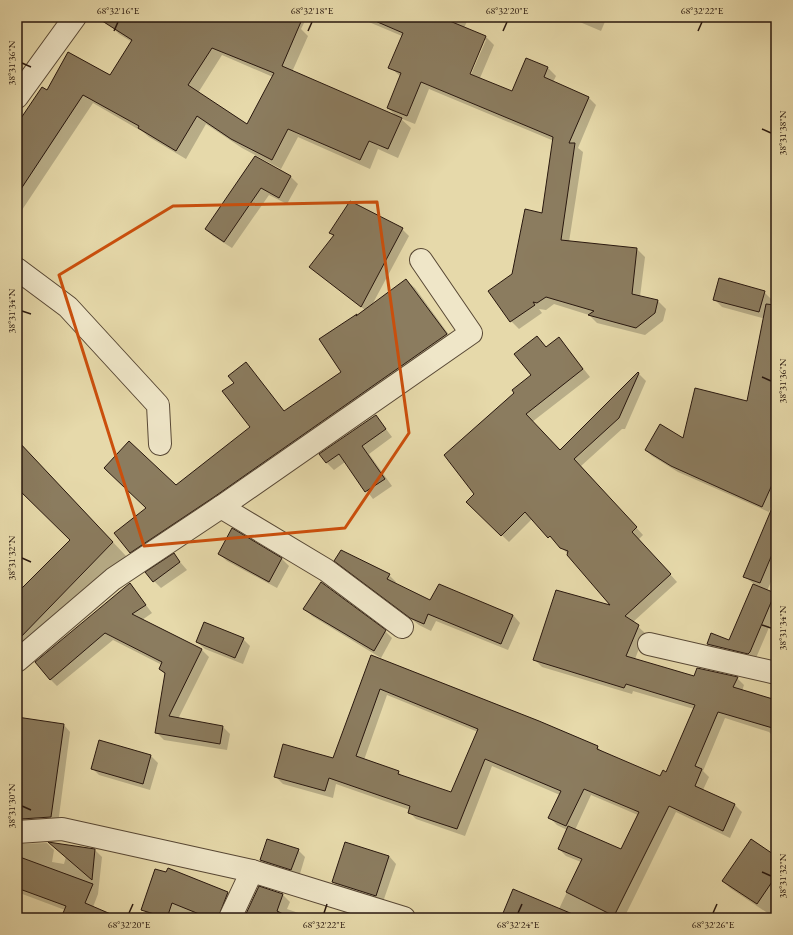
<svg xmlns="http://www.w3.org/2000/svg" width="793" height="935" font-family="'EB Garamond',serif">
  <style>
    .shadow { fill: #0003; fill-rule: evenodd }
    .building { fill: #8b7c5f; stroke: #28170e; fill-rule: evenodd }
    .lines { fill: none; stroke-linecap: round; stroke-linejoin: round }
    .street-casing { stroke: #584835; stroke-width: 24 }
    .street { stroke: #efe6c8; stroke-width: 22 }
    .marked { fill: none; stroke: #cb4f0c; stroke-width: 3; stroke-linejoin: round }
    .ticks { fill: none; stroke: #28170e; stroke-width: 1.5 }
    .neatline { fill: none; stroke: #28170e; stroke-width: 1.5 }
    .ticks-label { font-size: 10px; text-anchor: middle; fill: #28170e }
  </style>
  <rect width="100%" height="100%" fill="#e6d9aa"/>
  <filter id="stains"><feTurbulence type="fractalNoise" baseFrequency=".005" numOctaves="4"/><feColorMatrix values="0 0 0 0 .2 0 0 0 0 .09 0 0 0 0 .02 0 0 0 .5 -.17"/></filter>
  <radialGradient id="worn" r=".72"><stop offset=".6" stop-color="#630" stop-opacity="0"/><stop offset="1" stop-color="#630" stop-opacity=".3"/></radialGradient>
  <g class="shadow">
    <path d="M115,17H307L301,29L308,36L292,72L397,117L388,108L401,77L390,67L402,36L357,17H469L464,28L486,37L494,45L480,78L512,92L526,59L548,68L556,76L553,82L588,97L596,105L578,148L583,152L569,242L637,249L645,257L640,297L658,301L666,309L663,321L645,335L597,323L589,315L554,304L546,310L539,309L542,313L519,329L511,321L513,275L543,214L554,141L429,89L415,124L400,118L411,128L398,158L378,149L370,169L298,137L281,169L242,148L206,124L186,159L149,137L143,132L93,103L22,210L17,207V126L48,92L110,77L132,42L119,34L110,25ZM484,40H486L469,79L468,78ZM222,55L273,77L248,126L198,93Z"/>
    <path d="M568,17H607L601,31Z"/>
    <path d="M255,157L291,177L298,184L287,204L269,195L232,248L213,236L206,229Z"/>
    <path d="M402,229L409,236L372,305L406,280L415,288L455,343L139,560L131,552L176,486L251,428L235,383L246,364L285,412L342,372L320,339L365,310L310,267L334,237L330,233Z"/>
    <path d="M764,292L771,299L766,319L722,307L714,299Z"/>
    <path d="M537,337L547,348L559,338L590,377L532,422L560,451L638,373L646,381L625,429H622L581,466L643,535L639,539L677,582L633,622L645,633L635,659L695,677L737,678L744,685L742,691L776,701V739L769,732L725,718L703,771L709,777L703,790L735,805L742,812L730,838L676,812L624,918H505L559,909L581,862L566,856L559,849L567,830L557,825L550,818L560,795L492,766L465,836L416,819L409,812L410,810L336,784L333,798L283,784L276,777L334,759L372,656L597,747L603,752L661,777L667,773L694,709L633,691L632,694L542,667L534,659L613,607L568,554L532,519L509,542L467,502L475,494L515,393L532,376ZM387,695L478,732L452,793L404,777L398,772L364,760ZM591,795L638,815L621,850L575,830Z"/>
    <path d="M376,416L392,437L369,454L392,486L373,499L345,462L334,470L327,463Z"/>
    <path d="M684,439L776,449V504L773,502L769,512L678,472L652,456L646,450Z"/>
    <path d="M17,440L126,556L17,668V595L71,540L17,487Z"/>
    <path d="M776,511V570L767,591L776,595V611L756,658L714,650L708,644L729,642L754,584L744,576Z"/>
    <path d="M233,530L282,559L289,566L277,588L227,561L219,554Z"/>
    <path d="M174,555L187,570L161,588L154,581Z"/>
    <path d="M336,560L389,575L396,582L395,584L430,601L513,615L520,623L508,650L436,621L431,631L419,625Z"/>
    <path d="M130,584L152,613L142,620L202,650L209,657L178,719L222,726L230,734L227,750L164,740L156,732L166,675L160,669L162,665L113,640L57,686L50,679Z"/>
    <path d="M305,609L385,631L392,638L381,658L312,616Z"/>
    <path d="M243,639L250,646L243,664L205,649L197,642Z"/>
    <path d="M17,720L64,725L70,732L58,824L17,828Z"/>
    <path d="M151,756L158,763L150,790L99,775L92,768Z"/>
    <path d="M776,762V773L773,770Z"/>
    <path d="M47,843L54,850L52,862L64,864L69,846L95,850L102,857L98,894L93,907L113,918H62L65,910L17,892V844Z"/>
    <path d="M298,850L305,857L299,877L268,867L261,860Z"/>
    <path d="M389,856L396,864L383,902L340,889L333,882Z"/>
    <path d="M776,857V918H775L730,888L723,881Z"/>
    <path d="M169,869L228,893L235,900L228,918L150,917L143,909Z"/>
    <path d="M283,895L290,902L287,909L313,918H245Z"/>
  </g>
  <g class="building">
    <path d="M96,17H303L282,66L402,118L388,149L369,141L360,160L288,129L272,160L231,139L197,116L176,151L138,128L139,126L83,95L17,195V124L42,87L47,90L68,52L110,75L132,40ZM212,48L274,73L247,124L188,85Z"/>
    <path d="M366,17H440L486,36L470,74L512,91L526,58L548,67L544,77L589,97L569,143H575L561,240L637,248L632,294L658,300L655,313L636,328L588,315L594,311L546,297L537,303L533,302L535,305L510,322L488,291L512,274L525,209L542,213L553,137L421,82L407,116L387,108L401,73L388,68L403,33Z"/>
    <path d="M255,156L291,176L279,198L261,188L224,242L205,229Z"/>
    <path d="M350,201L403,228L361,307L309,267L334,235L329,233Z"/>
    <path d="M719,278L765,291L759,312L713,300Z"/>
    <path d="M406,279L447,334L214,497L130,553L114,533L146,508L104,468L129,441L176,485L250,427L222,391L234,383L228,376L246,362L284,411L341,372L319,339L357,314L356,316Z"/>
    <path d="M766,304L776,305V476L762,507L671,466L645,450L660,424L683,438L695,388L747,401Z"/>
    <path d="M537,336L546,347L559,337L583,369L526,414L560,450L638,372L639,373L619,418L574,459L637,527L632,532L671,574L625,616L639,625L626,656L694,676L697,668L738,677L733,687L776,700V729L718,712L695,766L702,769L695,786L735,804L723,831L669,806L614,916L566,892L582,859L558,849L568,826L621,849L639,812L584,789L566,826L548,818L561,791L485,759L457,829L408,813L410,806L329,778L325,791L274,777L283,744L333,758L371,655L539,721L598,746L597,749L660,776L663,770L666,772L695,705L626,684L624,688L533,660L556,590L610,605L567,555L568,551L560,548L550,536L548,538L525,512L501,536L466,502L474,494L444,455L514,393L512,390L531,375L514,354ZM380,689L478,729L451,792L398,774L399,771L356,756Z"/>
    <path d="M376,415L386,429L362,446L385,479L365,492L339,454L326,463L319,454Z"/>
    <path d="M17,440L113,542L17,641V593L70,540L17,488Z"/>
    <path d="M772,508L776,510V545L760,583L743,577Z"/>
    <path d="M232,528L282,558L269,582L218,554Z"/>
    <path d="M341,550L390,574L387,579L430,600L439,584L513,615L501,644L428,614L424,624L410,618L334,561Z"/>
    <path d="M174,553L180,562L153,582L145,572Z"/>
    <path d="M321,582L386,630L374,651L303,609Z"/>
    <path d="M130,583L146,605L132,614L202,649L169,716L223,726L220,744L155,733L165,673L159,669L162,662L105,633L50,680L35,662Z"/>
    <path d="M753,584L775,593L750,652L748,654L707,644L711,633L729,640Z"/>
    <path d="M204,622L244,638L235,658L196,642Z"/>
    <path d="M17,717L64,724L51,817L21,819L17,816Z"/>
    <path d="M99,740L151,755L143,784L91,769Z"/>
    <path d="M267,839L299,849L291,870L260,860Z"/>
    <path d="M751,839L776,856V876L757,904L722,881Z"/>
    <path d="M48,842L95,849L92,880Z"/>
    <path d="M345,842L389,856L376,896L332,882Z"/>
    <path d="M17,856L93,884L85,903L120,918H61L66,906L17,888Z"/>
    <path d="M168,868L228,892L218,918H209L172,903L167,918L141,910L155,869L166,872Z"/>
    <path d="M259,886L283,894L277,911L291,918H244Z"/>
    <path d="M513,889L582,918H501Z"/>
  </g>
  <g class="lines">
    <defs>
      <g id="street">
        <path d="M17,97L75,17"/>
        <path d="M17,269L68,307L158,405L160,444"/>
        <path d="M221,507L471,333L421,260"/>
        <path d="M649,644L776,673"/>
        <path d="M17,661L113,579L221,507L326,570L402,627"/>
        <path d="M17,832L62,829L252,871L404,918"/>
        <path d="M230,918L252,871"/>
      </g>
    </defs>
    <use href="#street" class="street-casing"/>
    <use href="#street" class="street"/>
  </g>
  <path class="marked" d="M377,202L409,433L345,528L144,546L59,275L173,206Z"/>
  <path class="ticks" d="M114,31L118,22M308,31L312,22M503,31L507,22M698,31L702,22M22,63L31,67M762,129L771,133M22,311L31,314M762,377L771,381M22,558L31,562M762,625L771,628M22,806L31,810M762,872L771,876M129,913L133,904M324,913L327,904M518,913L522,904M713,913L717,904"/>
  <rect width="793" height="935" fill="none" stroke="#e6d9aa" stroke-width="44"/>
  <rect x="22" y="22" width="749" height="891" class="neatline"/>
  <g class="ticks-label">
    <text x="118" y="14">68°32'16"E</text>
    <text x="312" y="14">68°32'18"E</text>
    <text x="507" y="14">68°32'20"E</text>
    <text x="702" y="14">68°32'22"E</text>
    <text transform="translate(11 63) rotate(-90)" y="4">38°31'36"N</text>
    <text transform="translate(782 133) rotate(-90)" y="4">38°31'38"N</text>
    <text transform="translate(11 311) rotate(-90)" y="4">38°31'34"N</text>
    <text transform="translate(782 381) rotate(-90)" y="4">38°31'36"N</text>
    <text transform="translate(11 558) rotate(-90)" y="4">38°31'32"N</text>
    <text transform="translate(782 628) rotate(-90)" y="4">38°31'34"N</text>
    <text transform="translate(11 806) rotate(-90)" y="4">38°31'30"N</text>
    <text transform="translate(782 876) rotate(-90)" y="4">38°31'32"N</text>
    <text x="129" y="928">68°32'20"E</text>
    <text x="324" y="928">68°32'22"E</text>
    <text x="518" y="928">68°32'24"E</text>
    <text x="713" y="928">68°32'26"E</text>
  </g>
  <rect width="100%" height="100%" filter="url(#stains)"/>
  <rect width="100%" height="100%" fill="url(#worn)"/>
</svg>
